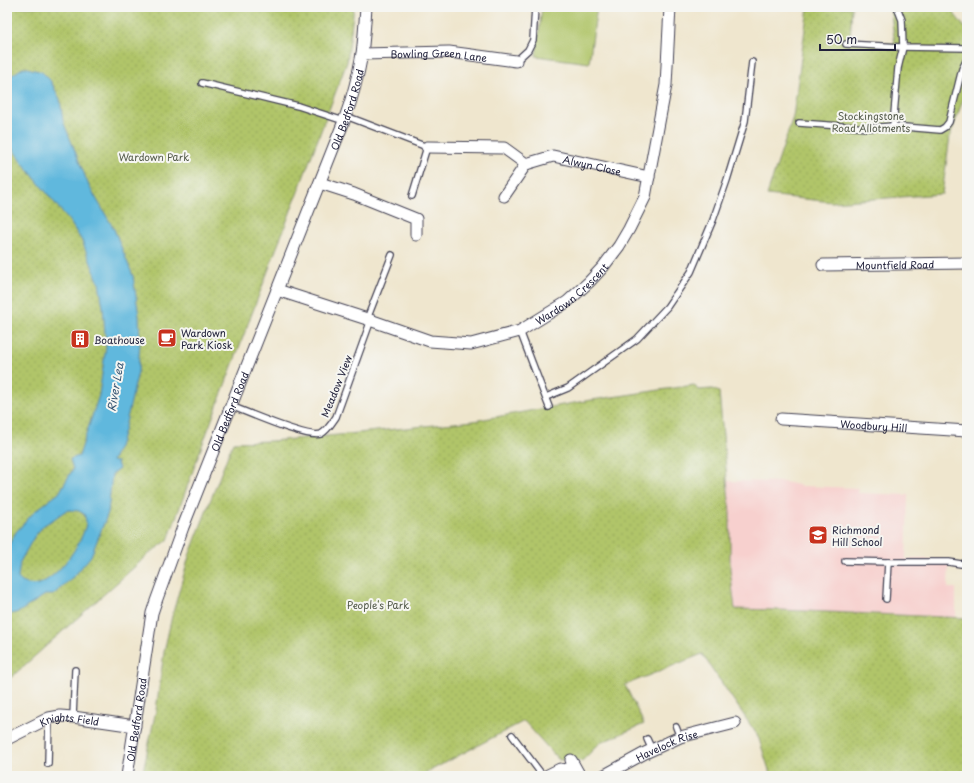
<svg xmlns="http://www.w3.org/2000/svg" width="974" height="783" font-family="'Playpen Sans',sans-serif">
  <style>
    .built { fill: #f7d0ce }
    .grass { fill: #b0c569; stroke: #697452 }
    .park { fill: url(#park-dots); stroke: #697452 }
    .water { fill: #60b8dd; stroke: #416d8c; fill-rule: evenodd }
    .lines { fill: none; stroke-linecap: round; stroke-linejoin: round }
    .service-casing { stroke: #413f51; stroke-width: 8 }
    .minor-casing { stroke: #413f51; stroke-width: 13 }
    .service { stroke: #fff; stroke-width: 5.5 }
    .minor { stroke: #fff; stroke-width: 11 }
    .labels { text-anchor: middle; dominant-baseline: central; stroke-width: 4; stroke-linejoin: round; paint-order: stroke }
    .street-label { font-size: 10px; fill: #22223b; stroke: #f6f6f2 }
    .park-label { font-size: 10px; fill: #545b4b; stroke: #f6f6f2 }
    .poi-label { font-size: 10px; fill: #22223b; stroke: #f6f6f2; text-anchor: start }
    .water-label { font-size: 11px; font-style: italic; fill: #385674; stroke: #f6f6f2 }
  </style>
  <defs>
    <pattern id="park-dots" width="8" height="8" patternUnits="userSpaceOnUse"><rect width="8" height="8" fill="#b0c569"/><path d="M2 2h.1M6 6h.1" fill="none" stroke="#97a95c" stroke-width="1.8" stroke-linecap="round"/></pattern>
  </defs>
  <rect width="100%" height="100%" fill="#f6f6f2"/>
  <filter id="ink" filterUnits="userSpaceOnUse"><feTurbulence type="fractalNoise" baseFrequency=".025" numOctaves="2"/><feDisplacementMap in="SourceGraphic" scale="8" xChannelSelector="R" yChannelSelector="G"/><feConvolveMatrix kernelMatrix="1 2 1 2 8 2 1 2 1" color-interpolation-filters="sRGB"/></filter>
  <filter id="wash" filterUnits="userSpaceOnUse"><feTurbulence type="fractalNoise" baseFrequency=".012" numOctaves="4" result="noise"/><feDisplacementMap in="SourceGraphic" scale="16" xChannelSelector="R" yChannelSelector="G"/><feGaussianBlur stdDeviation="0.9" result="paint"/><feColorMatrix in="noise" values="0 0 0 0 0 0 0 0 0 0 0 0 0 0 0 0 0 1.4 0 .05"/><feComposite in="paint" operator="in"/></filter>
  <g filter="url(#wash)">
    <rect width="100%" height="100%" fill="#efe6ce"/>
    <path class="built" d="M728,481L785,482L802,486L858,488V493L908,495L906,559H949L948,588H956V617L781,610L735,609L730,569V512Z"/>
    <path class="grass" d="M542,7H597L589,63L536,56Z"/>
    <g class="park">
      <path d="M7,7H354L347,62L200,451L168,540L149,554L7,681Z"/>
      <path d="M808,7H852L850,40L895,44L890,7H952L955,15L967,30V89L950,136L942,194L832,202L767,195L793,117Z"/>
      <path d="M694,385L698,390L712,389L719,392L730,512V569L735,609L781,610L967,618V776H771L758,736L702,654L625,685L644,724L600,743L582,761L571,759L559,760L524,721L420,776H142L156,710L164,652L172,616L189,556L233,442L271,441L338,435L473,421L585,401Z"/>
    </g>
    <path class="water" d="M24,67L42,72L50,80L60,99L63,121L89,186L114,229L133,276L139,316L140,341L138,372L125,427L119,447L112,461L117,462L119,469L112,474L108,513L91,556L76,574L53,595H45L19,612L7,615V548L16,532L35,511L59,493L73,469L70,459L79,456L99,395L106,346L103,307L99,283L82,241L70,222L22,162L7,141V80L12,75ZM71,510L79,511L84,514C85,517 86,520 86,523C83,543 56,582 34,585C33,585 29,584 28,584C24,583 21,582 18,578L20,562L34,537L44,525L54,519L65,511Z"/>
  </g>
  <g filter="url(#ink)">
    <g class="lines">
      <defs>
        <g id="service">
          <path d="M846,44L901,47L967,48"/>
          <path d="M516,61L528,50L533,40L535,7"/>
          <path d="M202,83L298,106L344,121"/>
          <path d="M346,116L427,147L412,196"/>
          <path d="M799,123L869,128L893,126L940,130L945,127L949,122L962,69L967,59"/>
          <path d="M893,126L898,68L903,47L902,20L897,7"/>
          <path d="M367,319L392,255"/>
          <path d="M520,331L549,407"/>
          <path d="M546,397L568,388L637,339L667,307L691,272L713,220L727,180L745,121L752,62"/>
          <path d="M231,406C247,412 308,439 321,434C327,431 332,423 336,417L371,320"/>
          <path d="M845,561L888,562"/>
          <path d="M886,599L888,562H949L961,564L967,562"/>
          <path d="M73,717L75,670"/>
          <path d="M676,727L680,737"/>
          <path d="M512,735L543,776"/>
          <path d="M647,739L652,750"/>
          <path d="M48,764L49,718"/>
        </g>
        <g id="minor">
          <path id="s1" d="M362,54L449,52L516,61"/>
          <path d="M427,147L504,148L526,164"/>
          <path d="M320,183L354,194L416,219V235"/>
          <path id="s2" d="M504,196L526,164L553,156L649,177"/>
          <path id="s3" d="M823,265L967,263"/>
          <path id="s4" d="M277,290L367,319L430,341L471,344L520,331L567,302L589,282L603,267L619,246L629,229L645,197L666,85L670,7"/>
          <path id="s5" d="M781,419L967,431"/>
          <path id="s6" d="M7,739L49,718L60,716L73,717L135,726"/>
          <path d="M571,760L580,776"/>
          <path id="s7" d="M127,776L152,613L155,604L183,527L344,121C352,99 358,77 362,54C364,38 365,23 366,7"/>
          <path d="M546,776L560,769L565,770L574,766"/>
          <path id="s8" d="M603,776L645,753L680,737L735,723"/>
        </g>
      </defs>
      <use href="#service" class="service-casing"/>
      <use href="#minor" class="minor-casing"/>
      <use href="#service" class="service"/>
      <use href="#minor" class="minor"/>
    </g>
  </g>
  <defs>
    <symbol id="cafe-square" viewBox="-11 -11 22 22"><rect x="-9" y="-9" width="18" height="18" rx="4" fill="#c8321e" stroke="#f6f6f2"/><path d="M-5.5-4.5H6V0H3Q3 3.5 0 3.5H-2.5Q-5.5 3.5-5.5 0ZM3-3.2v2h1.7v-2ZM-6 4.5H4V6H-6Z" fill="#fff"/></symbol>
    <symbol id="building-square" viewBox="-11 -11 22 22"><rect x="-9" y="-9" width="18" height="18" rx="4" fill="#c8321e" stroke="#f6f6f2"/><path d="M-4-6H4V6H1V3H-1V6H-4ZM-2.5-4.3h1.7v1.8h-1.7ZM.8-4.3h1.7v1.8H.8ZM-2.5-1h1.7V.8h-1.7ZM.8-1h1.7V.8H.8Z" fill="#fff"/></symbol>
    <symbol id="school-square" viewBox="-11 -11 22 22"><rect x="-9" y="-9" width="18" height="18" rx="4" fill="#c8321e" stroke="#f6f6f2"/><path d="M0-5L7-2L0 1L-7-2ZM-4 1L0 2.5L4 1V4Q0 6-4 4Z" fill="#fff"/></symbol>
  </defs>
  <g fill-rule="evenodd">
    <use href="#cafe-square" x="156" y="327" width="22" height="22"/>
    <use href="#building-square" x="69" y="328" width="22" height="22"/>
    <use href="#school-square" x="807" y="524" width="22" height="22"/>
  </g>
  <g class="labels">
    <g class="street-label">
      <text stroke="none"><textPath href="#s1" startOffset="77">Bowling Green Lane</textPath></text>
      <text stroke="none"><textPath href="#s7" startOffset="705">Old Bedford Road</textPath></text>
      <text stroke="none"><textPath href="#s2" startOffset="107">Alwyn Close</textPath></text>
      <text stroke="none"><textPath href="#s3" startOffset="72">Mountfield Road</textPath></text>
      <text stroke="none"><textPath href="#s4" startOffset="317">Wardown Crescent</textPath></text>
      <text transform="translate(336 386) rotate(-68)">Meadow View</text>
      <text stroke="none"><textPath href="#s7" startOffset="381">Old Bedford Road</textPath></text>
      <text stroke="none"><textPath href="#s5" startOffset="93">Woodbury Hill</textPath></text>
      <text stroke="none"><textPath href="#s7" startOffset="57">Old Bedford Road</textPath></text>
      <text stroke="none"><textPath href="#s6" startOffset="67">Knights Field</textPath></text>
      <text stroke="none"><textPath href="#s8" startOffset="71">Havelock Rise</textPath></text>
    </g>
    <g class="park-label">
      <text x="871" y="115">Stockingstone<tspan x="871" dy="12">Road Allotments</tspan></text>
      <text x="154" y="156">Wardown Park</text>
      <text x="378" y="604">People's Park</text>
    </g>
    <g class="poi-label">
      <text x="181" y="332">Wardown<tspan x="181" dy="12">Park Kiosk</tspan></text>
      <text x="94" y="339">Boathouse</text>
      <text x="832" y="529">Richmond<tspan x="832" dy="12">Hill School</tspan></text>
    </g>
    <g class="water-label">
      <text transform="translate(115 387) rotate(-80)">River Lea</text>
    </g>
  </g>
  <rect width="974" height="783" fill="none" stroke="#f6f6f2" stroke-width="24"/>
  <path d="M820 44v6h75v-6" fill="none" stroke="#22223b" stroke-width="2"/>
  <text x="826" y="44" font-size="12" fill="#22223b" stroke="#f6f6f2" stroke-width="3" paint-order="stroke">50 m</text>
</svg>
